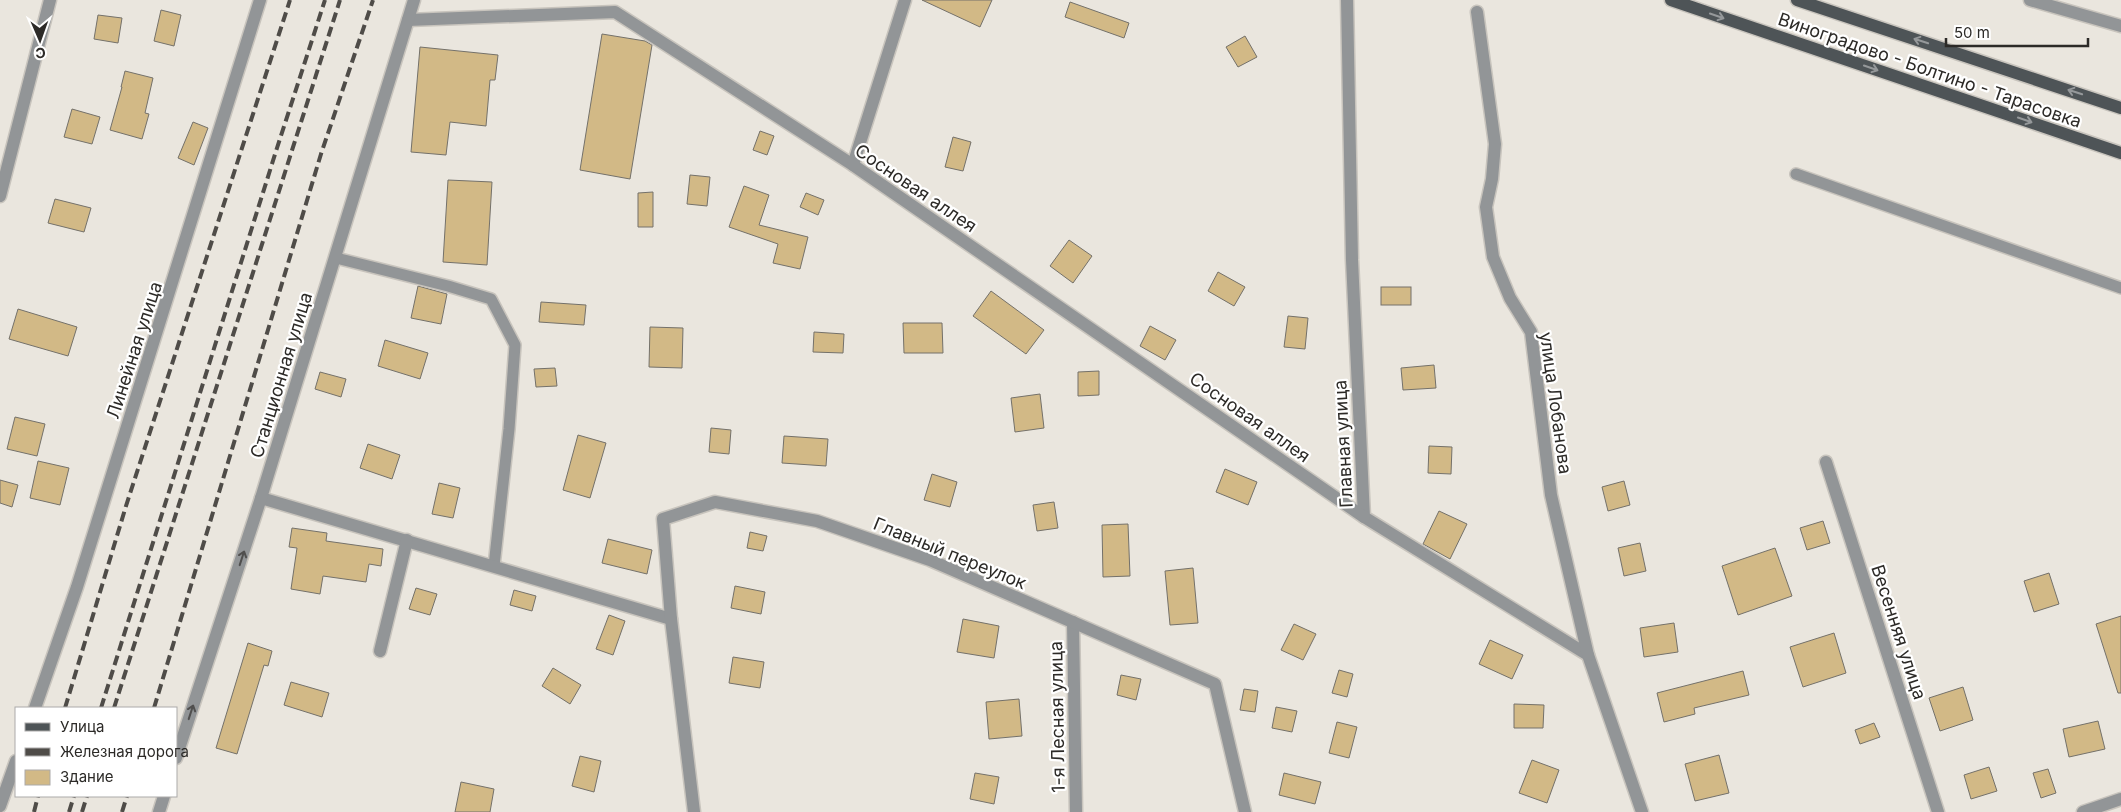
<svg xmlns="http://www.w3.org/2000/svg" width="2121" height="812" font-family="Inter,sans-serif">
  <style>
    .building { fill: #d2b986; stroke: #74716a }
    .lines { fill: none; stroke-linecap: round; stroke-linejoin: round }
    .lane-casing { stroke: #c8c4bd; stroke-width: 14 }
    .street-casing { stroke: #c8c4bd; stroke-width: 15 }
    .primary-casing { stroke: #c8c4bd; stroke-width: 15 }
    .lane { stroke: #929597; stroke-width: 11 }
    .street { stroke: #929597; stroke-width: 12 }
    .primary { stroke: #4e5457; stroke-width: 12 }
    .rail { stroke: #4f4c48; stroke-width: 4; stroke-dasharray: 10 5; stroke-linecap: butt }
    .oneway { stroke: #95989a }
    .oneway2 { stroke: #504f4e }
    .labels { text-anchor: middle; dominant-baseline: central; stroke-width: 4.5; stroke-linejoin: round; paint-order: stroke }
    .street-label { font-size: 18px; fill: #2c2a27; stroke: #fff }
  </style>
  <rect width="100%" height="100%" fill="#eae6de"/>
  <g class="building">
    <path d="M922,0H992L980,27Z"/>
    <path d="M1070,2L1129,23L1124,38L1065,17Z"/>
    <path d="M161,10L181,15L174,46L154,41Z"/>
    <path d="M98,15L122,18L118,43L94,39Z"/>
    <path d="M602,34L645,41L652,45L630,179L580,170Z"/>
    <path d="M1245,36L1257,57L1238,67L1226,47Z"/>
    <path d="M420,47L498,55L495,80H490L486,126L450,122L446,155L411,152Z"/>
    <path d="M125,71L153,78L145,113L149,114L142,139L110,130L122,87H121Z"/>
    <path d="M72,109L100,117L92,144L64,137Z"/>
    <path d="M193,122L208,128L194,165L178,158Z"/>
    <path d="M760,131L774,136L767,155L753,150Z"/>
    <path d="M953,137L971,142L963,171L945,167Z"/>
    <path d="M690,175L710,177L707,206L687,204Z"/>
    <path d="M448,180L492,182L487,265L443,262Z"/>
    <path d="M744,186L769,195L759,225L808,237L800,269L773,263L778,244L729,227Z"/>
    <path d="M653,192V227H638V193Z"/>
    <path d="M806,193L824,200L818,215L800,207Z"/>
    <path d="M55,199L91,208L84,232L48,223Z"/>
    <path d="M1069,240L1092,256L1073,283L1050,266Z"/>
    <path d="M1218,272L1245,287L1234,306L1208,291Z"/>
    <path d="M418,286L447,294L441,324L411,318Z"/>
    <rect x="1381" y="287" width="30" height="18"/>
    <path d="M991,291L1044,330L1026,354L973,316Z"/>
    <path d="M541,302L586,305L584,325L539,322Z"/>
    <path d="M18,309L77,327L68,356L9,339Z"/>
    <path d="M1288,316L1308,318L1305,349L1284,347Z"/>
    <path d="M903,323H942L943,353H904Z"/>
    <path d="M1150,326L1176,340L1165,360L1140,346Z"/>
    <path d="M650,327L683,328L682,368L649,367Z"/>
    <path d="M814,332L844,334L843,353L813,352Z"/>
    <path d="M385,340L428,353L420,379L378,366Z"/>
    <path d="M1434,365L1436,388L1403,390L1401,368Z"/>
    <path d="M555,368L557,386L536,387L534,369Z"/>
    <path d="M1099,371V395L1078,396V372Z"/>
    <path d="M320,372L346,379L341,397L315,389Z"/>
    <path d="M1040,394L1044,428L1015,432L1011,398Z"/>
    <path d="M15,417L45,424L37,456L7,449Z"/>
    <path d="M711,428L731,430L729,454L709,452Z"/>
    <path d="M578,435L606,443L590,498L563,490Z"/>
    <path d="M784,436L828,439L826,466L782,463Z"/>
    <path d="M368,444L400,455L392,479L360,468Z"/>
    <path d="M1429,446L1452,447L1451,474L1428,473Z"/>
    <path d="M38,461L69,468L60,505L30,498Z"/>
    <path d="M1225,469L1257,482L1248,505L1216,492Z"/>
    <path d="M932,474L957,482L950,507L924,500Z"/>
    <path d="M0,480L18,485L12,507L0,503Z"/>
    <path d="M1624,481L1630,505L1608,511L1602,487Z"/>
    <path d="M439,483L460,488L453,518L432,514Z"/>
    <path d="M1054,502L1058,528L1037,531L1033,505Z"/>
    <path d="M1439,511L1467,524L1450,559L1423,544Z"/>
    <path d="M1823,521L1830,543L1807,550L1800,528Z"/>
    <path d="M1128,524L1130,576L1103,577L1102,525Z"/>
    <path d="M292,528L327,533L326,541L383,549L381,566L369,564L366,582L323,576L320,594L291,589L297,548L289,547Z"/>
    <path d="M750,532L767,536L763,551L747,548Z"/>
    <path d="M608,539L652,550L647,574L602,563Z"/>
    <path d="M1640,543L1646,571L1624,576L1618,548Z"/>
    <path d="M1775,548L1792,596L1738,615L1722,566Z"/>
    <path d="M1193,568L1198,623L1170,625L1165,571Z"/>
    <path d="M2049,573L2059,604L2034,612L2024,581Z"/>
    <path d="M735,586L765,592L761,614L731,608Z"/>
    <path d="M416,588L437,594L430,615L409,609Z"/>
    <path d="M514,590L536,596L532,611L510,605Z"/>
    <path d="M609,615L625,621L613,655L596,649Z"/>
    <path d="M2121,616V693H2118L2096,624Z"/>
    <path d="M963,619L999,626L994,658L957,652Z"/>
    <path d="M1674,623L1678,652L1644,657L1640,628Z"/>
    <path d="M1294,624L1316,634L1303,660L1281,650Z"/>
    <path d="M1834,633L1846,673L1803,687L1790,647Z"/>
    <path d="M1490,640L1523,655L1512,679L1479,664Z"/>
    <path d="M248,643L272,651L268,666L264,665L237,754L216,748Z"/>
    <path d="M733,657L764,662L760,688L729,683Z"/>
    <path d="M553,668L581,685L570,704L542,686Z"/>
    <path d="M1339,670L1353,674L1347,697L1332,693Z"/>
    <path d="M1743,671L1749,695L1694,708L1695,714L1664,722L1657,693Z"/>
    <path d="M1121,675L1141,679L1136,700L1117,695Z"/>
    <path d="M291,682L329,693L322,717L284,705Z"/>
    <path d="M1963,687L1973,720L1940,731L1929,698Z"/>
    <path d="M1244,689L1258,691L1255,712L1240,710Z"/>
    <path d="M1019,699L1022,736L989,739L986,702Z"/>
    <path d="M1514,704L1544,705L1543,728H1514Z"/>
    <path d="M1276,707L1297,711L1292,732L1272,728Z"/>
    <path d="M2098,721L2105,749L2069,757L2063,729Z"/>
    <path d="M1337,722L1357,727L1349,758L1329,753Z"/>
    <path d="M1874,723L1880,737L1860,744L1855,730Z"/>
    <path d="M1719,755L1729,793L1695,801L1685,764Z"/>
    <path d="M580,756L601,761L594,792L572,786Z"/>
    <path d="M1532,760L1559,770L1547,803L1519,793Z"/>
    <path d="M1989,767L1997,791L1971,799L1964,775Z"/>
    <path d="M2048,769L2056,793L2041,798L2033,773Z"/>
    <path d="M975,773L999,777L994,804L970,799Z"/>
    <path d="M1284,773L1321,782L1315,804L1279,795Z"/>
    <path d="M461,782L494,789L490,812H455Z"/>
  </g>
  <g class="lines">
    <defs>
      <g id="lane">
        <path d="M1796,174L2121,288"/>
        <path d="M336,258L448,286L491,299L515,345L509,429L494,566"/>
      </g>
      <g id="street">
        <path d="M1347,0L1352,260L1364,517L1588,655L1642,812"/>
        <path d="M2030,0L2121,26"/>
        <path d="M1477,12L1495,144L1492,179L1486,207L1493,257L1510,298L1531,332L1551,495L1588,655"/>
        <path d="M408,20L615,12L853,165L1364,517"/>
        <path d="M853,165L905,0"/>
        <path d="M0,196L50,0"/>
        <path d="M1826,462L1938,812"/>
        <path d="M261,498L671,619"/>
        <path d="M1073,622L1076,812"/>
        <path d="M380,651L407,540"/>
        <path d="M35,708L77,587L260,0"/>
        <path d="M176,758L261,498L414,0"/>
        <path d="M0,806L16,761"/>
        <path d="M159,812L164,796"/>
        <path d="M694,812L671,619L663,519L715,502L817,521L930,560L1215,684L1245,812"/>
        <path d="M2083,812L2121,799"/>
      </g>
      <g id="primary">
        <path d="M1671,0L2121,153"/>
        <path d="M1797,0L2121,108"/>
      </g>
    </defs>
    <use href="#lane" class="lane-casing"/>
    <use href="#street" class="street-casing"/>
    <use href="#primary" class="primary-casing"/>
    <use href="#lane" class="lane"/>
    <use href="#street" class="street"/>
    <use href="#primary" class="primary"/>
    <g class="rail">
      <path d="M65,708L126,506L290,0"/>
      <path d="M101,708L277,148L325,0"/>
      <path d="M114,708L340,0"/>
      <path d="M154,708L321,154L373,0"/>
      <path d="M34,812L38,796"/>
      <path d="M69,812L74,796"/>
      <path d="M82,812L87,796"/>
      <path d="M122,812L127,796"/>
    </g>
  </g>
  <defs><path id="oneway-shaft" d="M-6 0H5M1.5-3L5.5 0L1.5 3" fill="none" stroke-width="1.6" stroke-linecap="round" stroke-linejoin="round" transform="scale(1.25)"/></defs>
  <g class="oneway">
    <use href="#oneway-shaft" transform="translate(1717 16) rotate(19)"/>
    <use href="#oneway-shaft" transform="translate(1921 41) rotate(-162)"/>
    <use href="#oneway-shaft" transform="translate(1871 68) rotate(19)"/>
    <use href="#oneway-shaft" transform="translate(2075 92) rotate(-162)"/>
    <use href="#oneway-shaft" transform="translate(2025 120) rotate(19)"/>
  </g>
  <g class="oneway2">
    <use href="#oneway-shaft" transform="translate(242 558) rotate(-72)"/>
    <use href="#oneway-shaft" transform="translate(191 712) rotate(-72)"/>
  </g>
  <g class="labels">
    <g class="street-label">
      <text transform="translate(1930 70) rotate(19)">Виноградово - Болтино - Тарасовка</text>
      <text transform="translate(916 188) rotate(34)">Сосновая аллея</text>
      <text transform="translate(134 350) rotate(-72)">Линейная улица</text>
      <text transform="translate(281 375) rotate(-73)">Станционная улица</text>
      <text transform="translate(1556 403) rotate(82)">улица Лобанова</text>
      <text transform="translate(1250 417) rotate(35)">Сосновая аллея</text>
      <text transform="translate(1343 444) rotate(-93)">Главная улица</text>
      <text transform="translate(950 553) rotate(22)">Главный переулок</text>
      <text transform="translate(1899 632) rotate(72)">Весенняя улица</text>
      <text transform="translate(1057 717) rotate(-91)">1-я Лесная улица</text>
    </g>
  </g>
  <rect x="15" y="707" width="162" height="90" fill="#ffffff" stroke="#abaaa9"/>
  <rect x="25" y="723" width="25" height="8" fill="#4e5457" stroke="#abaaa9"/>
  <text x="60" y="732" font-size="15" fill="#2c2a27">Улица</text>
  <rect x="25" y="748" width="25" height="8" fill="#4f4c48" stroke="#abaaa9"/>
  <text x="60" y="757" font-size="15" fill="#2c2a27">Железная дорога</text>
  <rect x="25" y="770" width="25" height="15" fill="#d2b986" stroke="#abaaa9"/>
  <text x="60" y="782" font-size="15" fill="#2c2a27">Здание</text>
  <g transform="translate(40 40) rotate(178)" stroke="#ffffff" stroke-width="4" paint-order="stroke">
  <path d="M0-4L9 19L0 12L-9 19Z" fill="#2c2a27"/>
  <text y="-8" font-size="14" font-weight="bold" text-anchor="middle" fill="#2c2a27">С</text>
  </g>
  <path d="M1946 38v8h142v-8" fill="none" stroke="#2c2a27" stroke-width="2.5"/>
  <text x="1954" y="38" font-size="15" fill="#2c2a27" stroke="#ffffff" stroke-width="4" paint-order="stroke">50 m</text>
</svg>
